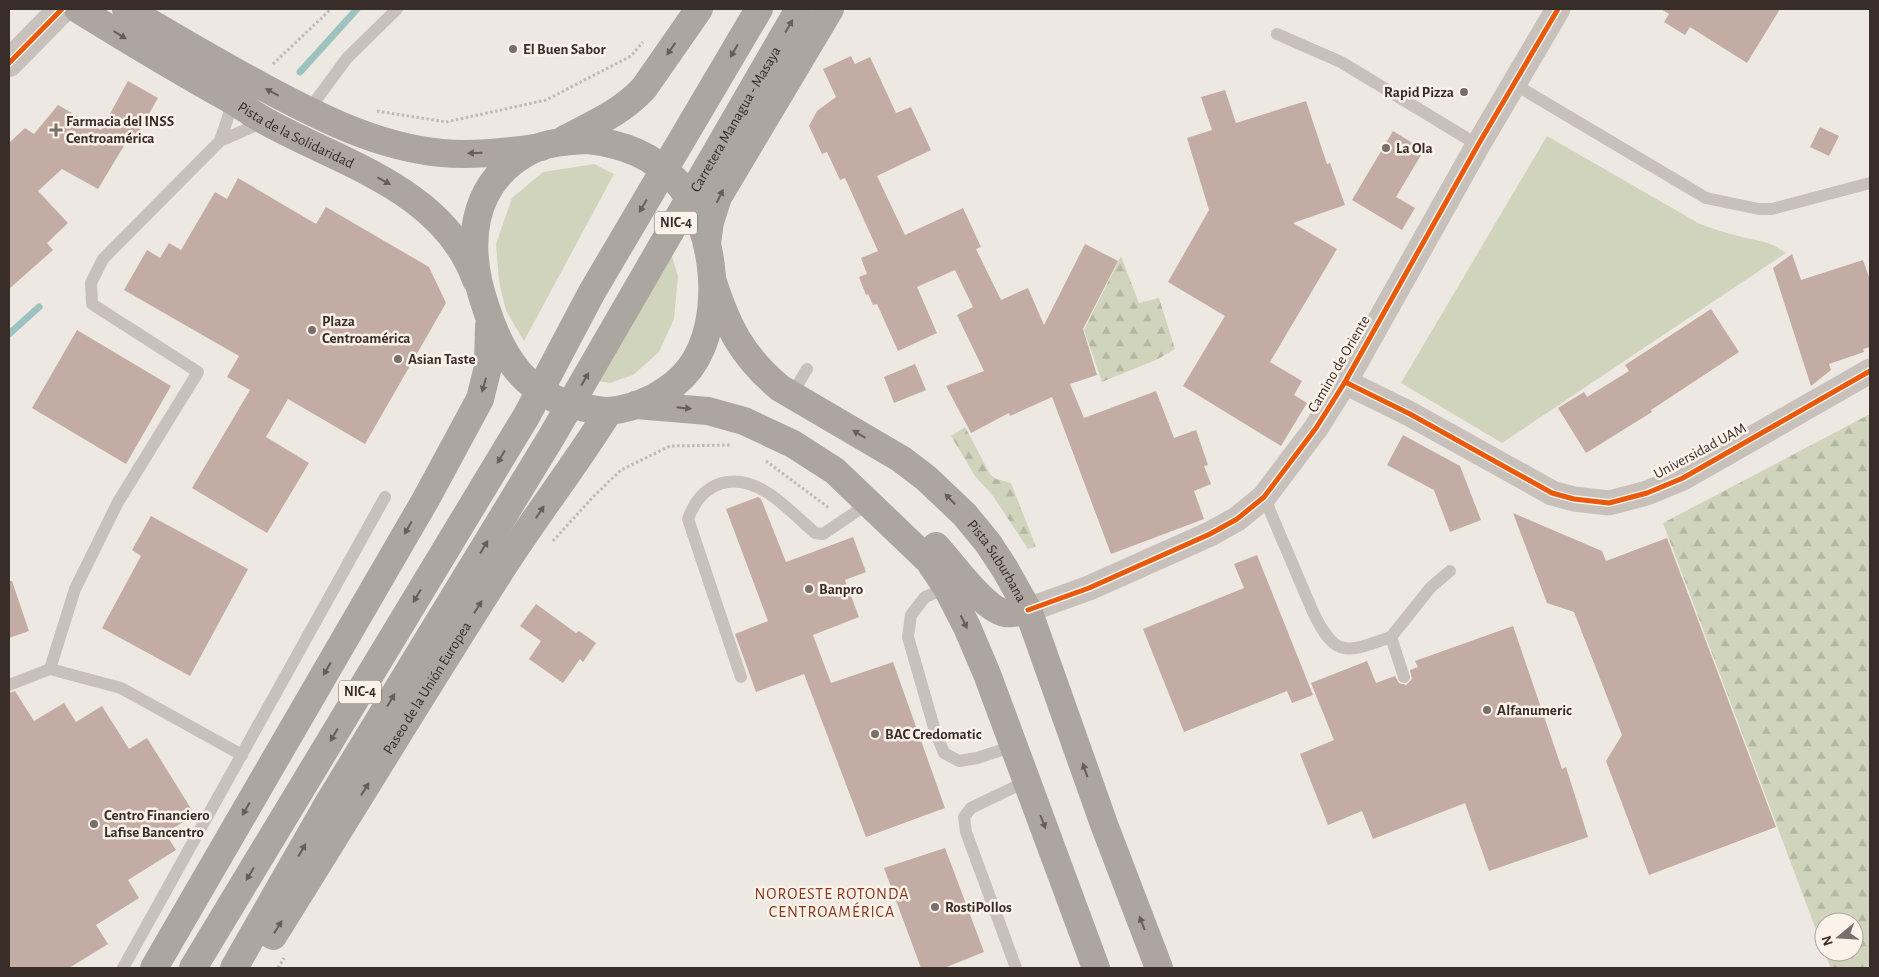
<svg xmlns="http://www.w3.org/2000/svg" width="1879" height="977" font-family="'Alegreya Sans',sans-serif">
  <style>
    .grass { fill: #d0d4bc }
    .forest { fill: url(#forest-firs) }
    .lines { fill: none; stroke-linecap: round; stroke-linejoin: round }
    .stream { stroke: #9dc2c0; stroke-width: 7 }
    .building { fill: #c3aca3 }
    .path { stroke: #c0b9b3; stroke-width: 3; stroke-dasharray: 2.5 2.5; stroke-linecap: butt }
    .service { stroke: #c7c0bb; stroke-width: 12 }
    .minor { stroke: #c7c0bb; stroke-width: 25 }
    .tertiary { stroke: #c7c0bb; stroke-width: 28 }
    .primary { stroke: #aca5a0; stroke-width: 28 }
    .trunk { stroke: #aca6a0; stroke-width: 28 }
    .cycleway-casing { stroke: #fbf2ea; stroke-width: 8 }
    .cycleway { stroke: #e8590c; stroke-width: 5 }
    .oneway { fill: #675d59 }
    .poi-dot { fill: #786e6a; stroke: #fbf2ea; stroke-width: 2 }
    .labels { text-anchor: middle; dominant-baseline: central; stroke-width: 5; stroke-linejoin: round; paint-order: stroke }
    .shield { fill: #fbf2ea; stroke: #736863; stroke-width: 1 }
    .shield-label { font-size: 14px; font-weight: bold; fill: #392d29 }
    .poi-label { font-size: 15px; font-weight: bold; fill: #392d29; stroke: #fbf2ea; text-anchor: start }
    .street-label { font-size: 15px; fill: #392d29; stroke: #fbf2ea }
    .neighbourhood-label { font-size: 16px; letter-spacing: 1px; fill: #8b361e; stroke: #fbf2ea }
  </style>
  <defs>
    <pattern id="forest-firs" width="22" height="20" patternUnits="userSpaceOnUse" patternTransform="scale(1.25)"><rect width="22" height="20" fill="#d0d4bc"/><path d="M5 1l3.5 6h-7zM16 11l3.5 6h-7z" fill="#b3b6a2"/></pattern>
  </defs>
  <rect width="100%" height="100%" fill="#eee8e2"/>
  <g class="grass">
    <path d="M1547,136L1700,224C1713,229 1727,233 1742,237C1762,242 1767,240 1786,253L1502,443L1401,383Z"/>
    <path d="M594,164L614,174L524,341L506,311L499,281L496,244L512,198L543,172Z"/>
    <path d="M667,240L678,276L674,319L659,352L633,375L610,383L585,379Z"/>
  </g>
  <g class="forest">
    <path d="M1121,256L1139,303L1159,298L1175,349L1158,359L1102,382L1084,330Z"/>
    <path d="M1870,414V968H1831L1824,952H1854V922H1824V951L1663,523Z"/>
    <path d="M965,427L990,474L996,479L1011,483L1036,547L1028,549L993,496L975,476L951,436Z"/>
  </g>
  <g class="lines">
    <g class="stream">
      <path d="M300,72L357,9"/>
      <path d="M9,334L39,307"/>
    </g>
  </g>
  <g class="building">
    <path d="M1661,9H1780L1747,63L1690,27L1685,35L1664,22L1669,14Z"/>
    <path d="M851,56L855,64L870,57L896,113L911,107L931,150L877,176L905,235L963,208L981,247L976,249L1001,300L1028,288L1044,325L1085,244L1118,261L1083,329L1097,375L1070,384L1084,418L1156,391L1174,438L1196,430L1208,465L1204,466L1211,484L1194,491L1204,519L1111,554L1052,397L1010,416L1009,413L971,433L946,386L984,371L957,315L973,307L955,270L917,287L937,333L898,351L877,304L873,305L868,294L866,295L859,277L867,274L861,258L878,251L845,178L840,180L827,152L822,154L809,126L817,111L836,97L823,69Z"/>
    <path d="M128,81L158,98L133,142L128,139L98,189L62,169L38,191L68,223L47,243L53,250L9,289V143L25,128L34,134L58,105L101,130Z"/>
    <path d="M1225,90L1236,123L1306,101L1327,164L1330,163L1345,205L1293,223L1337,249L1270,362L1302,381L1294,395L1307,403L1281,446L1183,386L1225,316L1168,282L1209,210L1187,138L1212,130L1201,97Z"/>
    <path d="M1820,127L1839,136L1829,156L1810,147Z"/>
    <path d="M1393,131L1424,150L1396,197L1415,208L1402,230L1352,200Z"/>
    <path d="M238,178L316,224L326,207L429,267L446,303L365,444L288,399L266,437L309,463L267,533L192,488L250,390L227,377L239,356L124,290L147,250L160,258L169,243L181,250L215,192L227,199Z"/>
    <path d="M1792,254L1801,280L1863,260L1870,280V347L1863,349L1864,352L1829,364L1831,370L1811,386L1773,268Z"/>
    <path d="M1711,309L1739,352L1651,410L1652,412L1586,453L1558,408L1584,392L1587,397L1629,371L1625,365Z"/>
    <path d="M77,330L171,386L126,464L32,408Z"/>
    <path d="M915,364L926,390L894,403L884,377Z"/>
    <path d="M1403,435L1460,466L1481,520L1450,532L1434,490L1387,465Z"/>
    <path d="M758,497L761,499L786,562L853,537L866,572L845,580L859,617L813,635L831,683L893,662L945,808L866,837L804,674L756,692L735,634L768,621L726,509Z"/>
    <path d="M1513,513L1602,551L1606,561L1667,538L1776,827L1649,875L1606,761L1622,735L1574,612L1547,603Z"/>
    <path d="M151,516L248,569L190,676L102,628L141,556L132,550Z"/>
    <path d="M1257,555L1313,695L1292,703L1287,691L1184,732L1143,629L1244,588L1234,564Z"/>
    <path d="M9,581H12L29,631L9,638Z"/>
    <path d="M536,604L576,633L579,631L596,643L583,662L580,659L563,683L529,659L541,641L520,626Z"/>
    <path d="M1513,626L1562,769L1566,767L1588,837L1489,871L1465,803L1373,839L1362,811L1328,825L1300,754L1334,740L1311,683L1367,661L1376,683L1395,676L1399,683L1406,685L1412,679L1410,670L1418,667L1415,661Z"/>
    <path d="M15,691L34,721L64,703L76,722L102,706L129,749L147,738L195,815L165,833L176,850L128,880L139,898L96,925L108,944L69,968H9V693Z"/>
    <path d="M945,848L984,952L944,968H921L884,868Z"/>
  </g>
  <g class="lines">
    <g class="path">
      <path d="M273,64L331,9"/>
      <path d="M377,111L446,122L546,100L631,56L643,42"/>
      <path d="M766,461L829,508"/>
      <path d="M553,541L592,498L621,470L670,446L730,445"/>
      <path d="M278,968L284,958"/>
    </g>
    <g class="service">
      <path d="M1277,34L1341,62L1478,145"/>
      <path d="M1514,84L1706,198L1759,209H1772L1870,183"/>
      <path d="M308,111L347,58L397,9"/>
      <path d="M220,141L229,114V99"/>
      <path d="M792,394L807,369"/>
      <path d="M1264,497L1313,612C1336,660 1347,652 1391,637L1404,677"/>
      <path d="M947,588L925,597L911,615L908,637L935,731L944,753L959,761L977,758L1014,746"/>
      <path d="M1391,637L1431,587L1450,571"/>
      <path d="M50,669L75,589L118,502L198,372L92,304L91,283L103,259L220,141L263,122"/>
      <path d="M741,677L688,519C702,481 734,471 768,493C785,504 800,520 815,533L823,534L869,503"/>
      <path d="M9,685L50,669L121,688L242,755"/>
      <path d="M123,968L385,497"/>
      <path d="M1016,968L966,832L964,817L971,808L1027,781"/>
    </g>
    <g class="minor">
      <path d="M1345,382L1410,414L1552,493L1574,499L1609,503L1647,493L1683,478L1870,371"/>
      <path d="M1028,610L1089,588L1210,534L1237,519L1264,497L1316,428L1345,382L1478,145L1558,9"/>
    </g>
    <path class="tertiary" d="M9,63L62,9"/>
    <g class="primary">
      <path id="s1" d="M78,9C128,40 178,70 228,98C242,106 254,115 267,122C343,164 444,190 476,280"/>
      <path d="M126,9C172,35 218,63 265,88C321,118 378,147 442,153C474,156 509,152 541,147"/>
      <path id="s2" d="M713,282C728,328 742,356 780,388L901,459L926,478L965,515L988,543L1005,569L1028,610L1105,827L1159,968"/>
      <path d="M636,405L708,411L744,421L793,444L835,471L929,561L947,588L967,627L987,674L1096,968"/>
      <path d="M936,546C952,563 983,609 1005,613C1013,614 1021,612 1028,610"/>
    </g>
    <g class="trunk">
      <path d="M565,139C594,124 622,112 644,88L699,9"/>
      <path d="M588,140C623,144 653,155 677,182C716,226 726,320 690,368C672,392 639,408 609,411C600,411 590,409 581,407C526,396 502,358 486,308C465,248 468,182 532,150C549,142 570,141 588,140Z"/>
      <path d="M707,243L710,222L718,197L830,9"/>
      <path id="s3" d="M273,936C350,813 425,689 503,567C537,514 576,464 609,411"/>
      <path d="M154,968L426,499L480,399L488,367L489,326"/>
      <path d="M193,968L527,415L592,292L759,9"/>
      <path id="s4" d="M234,968L329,802L552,436L799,9"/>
    </g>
    <defs>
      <g id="cycleway">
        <path d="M9,63L62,9"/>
        <path d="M1345,382L1410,414L1552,493L1574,499L1609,503L1647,493L1683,478L1870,371"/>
        <path d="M1028,610L1089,588L1210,534L1237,519L1264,497L1316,428L1345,382L1478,145L1558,9"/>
      </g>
    </defs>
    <use href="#cycleway" class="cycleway-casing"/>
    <use href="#cycleway" class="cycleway"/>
  </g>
  <defs><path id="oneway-solid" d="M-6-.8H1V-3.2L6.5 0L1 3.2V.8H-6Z" transform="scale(1.25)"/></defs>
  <g class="oneway">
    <use href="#oneway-solid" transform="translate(789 26) rotate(-60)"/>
    <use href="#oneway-solid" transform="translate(120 35) rotate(32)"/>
    <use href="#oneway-solid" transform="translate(671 49) rotate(125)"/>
    <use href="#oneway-solid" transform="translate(734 51) rotate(120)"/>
    <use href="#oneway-solid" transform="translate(272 92) rotate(-152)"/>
    <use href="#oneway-solid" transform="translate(475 153) rotate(179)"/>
    <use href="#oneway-solid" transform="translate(384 181) rotate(29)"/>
    <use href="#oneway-solid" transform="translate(720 196) rotate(-64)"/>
    <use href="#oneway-solid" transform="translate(643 206) rotate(121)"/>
    <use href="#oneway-solid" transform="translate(585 379) rotate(-60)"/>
    <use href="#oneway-solid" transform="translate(484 385) rotate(106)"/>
    <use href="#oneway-solid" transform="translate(684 408) rotate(6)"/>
    <use href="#oneway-solid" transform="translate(859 434) rotate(-149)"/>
    <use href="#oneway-solid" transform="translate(501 457) rotate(121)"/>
    <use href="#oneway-solid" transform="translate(950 499) rotate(-134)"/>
    <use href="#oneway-solid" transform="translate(540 512) rotate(-57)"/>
    <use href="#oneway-solid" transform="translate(408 528) rotate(120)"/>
    <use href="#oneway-solid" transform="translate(484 547) rotate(-59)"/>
    <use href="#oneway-solid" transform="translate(417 596) rotate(121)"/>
    <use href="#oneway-solid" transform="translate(478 607) rotate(-58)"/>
    <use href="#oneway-solid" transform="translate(964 622) rotate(64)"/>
    <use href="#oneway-solid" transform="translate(327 669) rotate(120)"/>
    <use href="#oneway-solid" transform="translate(391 700) rotate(-59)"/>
    <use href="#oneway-solid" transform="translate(334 735) rotate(121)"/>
    <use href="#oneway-solid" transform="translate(1085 770) rotate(-109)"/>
    <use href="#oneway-solid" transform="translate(365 789) rotate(-58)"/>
    <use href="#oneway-solid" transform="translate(246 809) rotate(120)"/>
    <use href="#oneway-solid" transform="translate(1043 822) rotate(69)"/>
    <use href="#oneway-solid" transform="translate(302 850) rotate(-60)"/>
    <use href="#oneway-solid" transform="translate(250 874) rotate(121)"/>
    <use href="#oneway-solid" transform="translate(1142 923) rotate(-111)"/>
    <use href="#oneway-solid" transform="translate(278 927) rotate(-58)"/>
  </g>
  <g class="poi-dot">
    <circle cx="513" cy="49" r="5"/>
    <circle cx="1464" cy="92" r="5"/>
    <path d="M53.5 122.5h5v5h5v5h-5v5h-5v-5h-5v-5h5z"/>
    <circle cx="1386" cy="148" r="5"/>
    <circle cx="312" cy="330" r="5"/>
    <circle cx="398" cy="359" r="5"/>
    <circle cx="809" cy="589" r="5"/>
    <circle cx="1487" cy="710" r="5"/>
    <circle cx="875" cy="734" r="5"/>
    <circle cx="94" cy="824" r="5"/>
    <circle cx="935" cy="907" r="5"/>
  </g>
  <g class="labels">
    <g class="shield">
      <rect x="655" y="211.5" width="42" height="23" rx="4"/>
      <rect x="339" y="680.5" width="42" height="23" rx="4"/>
    </g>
    <g class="shield-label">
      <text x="676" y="223">NIC-4</text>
      <text x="360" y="692">NIC-4</text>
    </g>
    <g class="poi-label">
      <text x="523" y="49">El Buen Sabor</text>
      <text x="1454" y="92" text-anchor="end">Rapid Pizza</text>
      <text x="66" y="121">Farmacia del INSS<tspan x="66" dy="17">Centroamérica</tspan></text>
      <text x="1396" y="148">La Ola</text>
      <text x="322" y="321">Plaza<tspan x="322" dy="17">Centroamérica</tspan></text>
      <text x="408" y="359">Asian Taste</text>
      <text x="819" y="589">Banpro</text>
      <text x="1497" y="710">Alfanumeric</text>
      <text x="885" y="734">BAC Credomatic</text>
      <text x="104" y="815">Centro Financiero<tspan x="104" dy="17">Lafise Bancentro</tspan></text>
      <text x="945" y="907">RostiPollos</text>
    </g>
    <g class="street-label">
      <text stroke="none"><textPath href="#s4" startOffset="986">Carretera Managua - Masaya</textPath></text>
      <text stroke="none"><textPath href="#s1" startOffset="252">Pista de la Solidaridad</textPath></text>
      <text transform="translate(1339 364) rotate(-60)">Camino de Oriente</text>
      <text transform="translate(1700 451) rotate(-28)">Universidad UAM</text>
      <text stroke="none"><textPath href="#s2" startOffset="409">Pista Suburbana</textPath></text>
      <text stroke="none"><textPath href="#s3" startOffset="292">Paseo de la Unión Europea</textPath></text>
    </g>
    <g class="neighbourhood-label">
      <text x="832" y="894">NOROESTE ROTONDA<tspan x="832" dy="18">CENTROAMÉRICA</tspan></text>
    </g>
  </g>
  <rect width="1879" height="977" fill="none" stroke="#392d29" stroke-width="20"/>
  <g transform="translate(1839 937) rotate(252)"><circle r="24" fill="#fbf2ea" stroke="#ada39d"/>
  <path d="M0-4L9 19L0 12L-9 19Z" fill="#786e6a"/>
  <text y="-8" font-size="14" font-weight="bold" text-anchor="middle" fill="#392d29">N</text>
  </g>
</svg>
